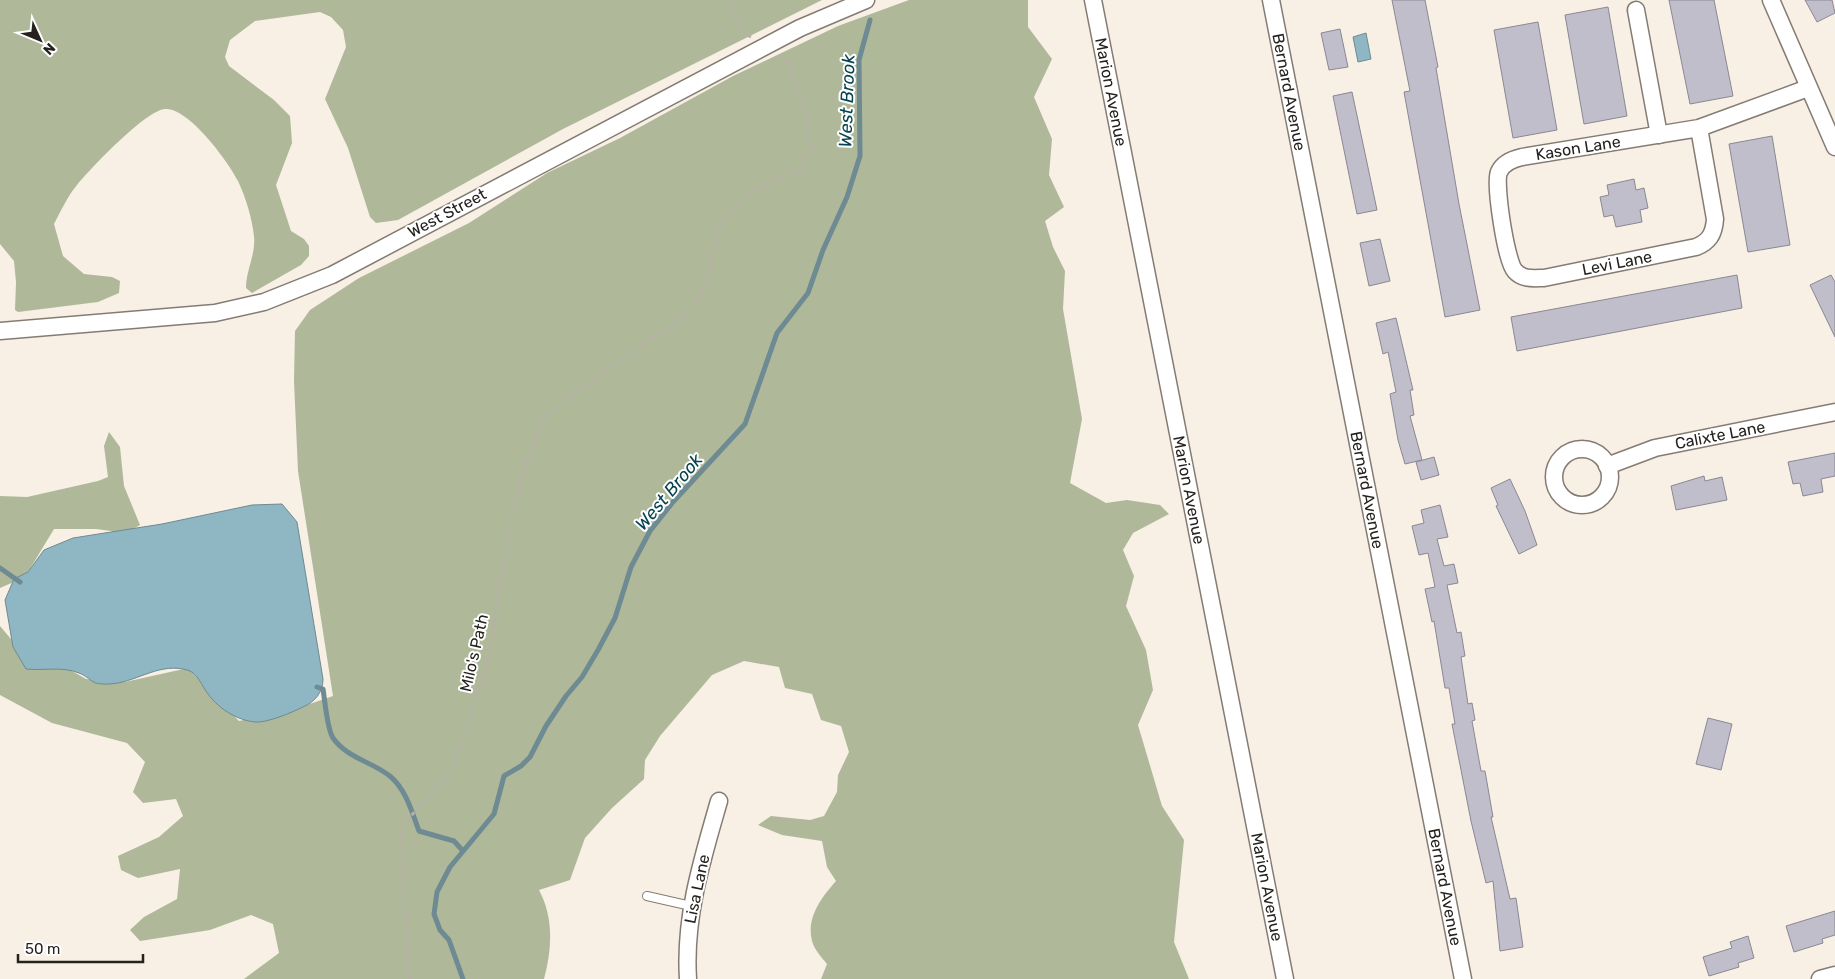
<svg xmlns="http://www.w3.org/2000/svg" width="1835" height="979" font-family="Rubik,sans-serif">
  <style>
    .forest { fill: #afb999 }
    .water { fill: #8eb6c3; stroke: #6e8a92 }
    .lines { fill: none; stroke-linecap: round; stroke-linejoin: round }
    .stream { stroke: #6e8a92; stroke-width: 5 }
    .building { fill: #c0beca; stroke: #8a8893 }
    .service-casing { stroke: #847c73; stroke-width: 10 }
    .minor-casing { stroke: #847c73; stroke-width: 19 }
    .path { stroke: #b8b0a8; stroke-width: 3; stroke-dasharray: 4 4; stroke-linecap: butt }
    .service { stroke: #fff; stroke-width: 8 }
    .minor { stroke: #fff; stroke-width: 16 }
    .labels { text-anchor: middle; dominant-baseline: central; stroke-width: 4; stroke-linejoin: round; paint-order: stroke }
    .street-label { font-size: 16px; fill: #25221e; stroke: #fff }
    .water-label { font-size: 18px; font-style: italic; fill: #074452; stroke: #fff }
  </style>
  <rect width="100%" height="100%" fill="#f8efe5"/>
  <g class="forest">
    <path d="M0,0H822L563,129L398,220L376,223L370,217L348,148L325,99L346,47L343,30L331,17L320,12L255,21L230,40L225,57L229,66L274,100L290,116L292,143L276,185L291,231L304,239L309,246V256L301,265L252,293L246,288C246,270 256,254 254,236C252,218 246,198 238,181C228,161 188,107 165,109C146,110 90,169 77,185C67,197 61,211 54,224L63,256L84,274L112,277L120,281L119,293L98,302L18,312L15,310L16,282L14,261L0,244Z"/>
    <path d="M909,0H1028V27L1052,59L1034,97L1052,139L1049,175L1064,207L1045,221L1053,247L1065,271L1063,309L1082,419L1070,483L1106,503L1127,500L1160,505L1169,514L1133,533L1123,550L1134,576L1126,606L1146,650L1153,690L1138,725L1162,806L1184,840L1174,942L1189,979H821L827,964C822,958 814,949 812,941C806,917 822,897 836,881L827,867L822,841L782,835L758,825L771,816L810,820L824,816L837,792L838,775L849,752L841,726L821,720L812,694L785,688L779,667L744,661L712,675L660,736L645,760L644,779L612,808L585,838L570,880L539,890C554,918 552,949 544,979H244L279,953L273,924L251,915L210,930L140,941L130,930L144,917L177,899L180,869L138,878L121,870L118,856L159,837L183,816L176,799L143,803L133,792L145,762L127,743L52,723L0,695V626L27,658L58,663L86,679L125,682L188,668L239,721L298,708L333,696L298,471L294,381L295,331L310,310L359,278L469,223L547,173L620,138L733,76L838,26Z"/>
    <path d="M109,432L120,447L124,486L140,525L126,533L96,529H54L25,577L0,588V496L27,497L98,481L108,477L104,446Z"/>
  </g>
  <g class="water">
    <path d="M1366,33L1371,59L1358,62L1353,37Z"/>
    <path d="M282,504L297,522L323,679C323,692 315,702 303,707C293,712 267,723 256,722C237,721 216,707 206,691C199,681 197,671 183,669C156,664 135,683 109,684C90,685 93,679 79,673C62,666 43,671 26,669L13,647L5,600L14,579L28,572L44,550L73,538L162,524L252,505Z"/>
  </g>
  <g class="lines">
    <g class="stream">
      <path d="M0,568L20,582"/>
      <path d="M317,687L323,689C325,701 327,729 333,738C347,758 373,762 391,777C406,790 412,812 419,831L454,841L463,851"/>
      <path d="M463,979L449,940L440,930L434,914L437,892L450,867L494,814L504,776L521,766L530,757L546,726L566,696L582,677L598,650L615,618L631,567L650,531L673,502L745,424L777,333L808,293L823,250L847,197L860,156L859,60L870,20"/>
    </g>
  </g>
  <g class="building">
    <path d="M1392,0H1425L1438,67L1436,68L1459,204L1480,310L1445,317L1404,92L1410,91Z"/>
    <path d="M1669,0H1714L1733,96L1690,104Z"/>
    <path d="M1805,0H1832L1835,13L1817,22Z"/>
    <path d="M1608,7L1627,116L1584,124L1565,15Z"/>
    <path d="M1538,22L1557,130L1513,138L1494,30Z"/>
    <path d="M1340,29L1348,67L1329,70L1321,33Z"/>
    <path d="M1352,92L1377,210L1357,214L1333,96Z"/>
    <path d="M1772,136L1790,245L1748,252L1729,144Z"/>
    <path d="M1634,179L1636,190L1644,188L1648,208L1640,210L1642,222L1616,227L1613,215L1604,217L1600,197L1609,195L1607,185Z"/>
    <path d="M1380,239L1390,281L1369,286L1360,243Z"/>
    <path d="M1737,275L1742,308L1517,351L1511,317Z"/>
    <path d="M1831,275L1835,282V337L1810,285Z"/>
    <path d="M1396,318L1413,390H1410L1414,415L1410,416L1422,460L1405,464L1398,440L1390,394L1396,392L1388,352L1383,354L1376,323Z"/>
    <path d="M1835,453V476L1821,479L1823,492L1803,496L1800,483L1793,484L1788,462Z"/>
    <path d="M1434,457L1439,475L1421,480L1416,462Z"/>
    <path d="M1704,476L1705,481L1722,477L1727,500L1676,510L1671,486Z"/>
    <path d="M1510,479L1525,511L1537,545L1519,554L1496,506L1498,505L1491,488Z"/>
    <path d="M1440,505L1448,537L1437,539L1444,566L1454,564L1458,583L1447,585L1457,633L1461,632L1465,656L1461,657L1468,704L1472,703L1475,720L1472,721L1481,771H1485L1493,817H1491L1510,899L1516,898L1523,947L1500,951L1493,881L1486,883L1471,821L1452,724H1455L1449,688H1445L1434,621L1432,622L1425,589L1435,587L1428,553L1419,555L1412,526L1424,523L1421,510Z"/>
    <path d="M1708,718L1732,724L1721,770L1696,764Z"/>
    <path d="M1835,911V935L1822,939L1823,943L1794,952L1786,926Z"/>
    <path d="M1748,936L1754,958L1738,963L1739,967L1709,976L1703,957L1732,948L1730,942Z"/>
  </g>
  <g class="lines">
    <defs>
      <path id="service" d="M647,896L691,906"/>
      <g id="minor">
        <path d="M1093,0L1285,979"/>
        <path d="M1271,0L1463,979"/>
        <path d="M1771,0L1835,147"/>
        <path d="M1636,10L1659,135"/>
        <path d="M1699,128L1715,219C1714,234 1709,242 1696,247L1544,278C1534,278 1523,280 1515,271C1506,262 1494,183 1499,172C1503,163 1513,159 1522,157L1699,128L1808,88"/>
        <path d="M0,331L215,313L264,302L332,275L800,28L866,0"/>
        <circle cx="1582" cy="477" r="28"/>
        <path d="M1607,466L1655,448L1835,412"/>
        <path d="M688,979C684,917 702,860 719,801"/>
        <path d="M1820,979L1835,975"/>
      </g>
    </defs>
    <use href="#service" class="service-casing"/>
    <use href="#minor" class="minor-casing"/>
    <g class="path">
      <path d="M730,0C731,12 739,31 751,37"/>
      <path d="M409,979L401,827L450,773L467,734L489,653L511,522L524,466L545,416L626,356L671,326L693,307L705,282L714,245L724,216L753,190L797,173L812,148L804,105L787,59L782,55"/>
    </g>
    <use href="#service" class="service"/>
    <use href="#minor" class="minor"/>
  </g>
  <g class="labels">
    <g class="street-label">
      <text transform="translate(1111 92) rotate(79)">Marion Avenue</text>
      <text transform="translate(1289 92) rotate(79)">Bernard Avenue</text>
      <text transform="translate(1578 148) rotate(-9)">Kason Lane</text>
      <text transform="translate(447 213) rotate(-28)">West Street</text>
      <text transform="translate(1617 263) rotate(-11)">Levi Lane</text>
      <text transform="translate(1720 435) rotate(-11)">Calixte Lane</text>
      <text transform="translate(1189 490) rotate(79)">Marion Avenue</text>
      <text transform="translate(1367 490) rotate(79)">Bernard Avenue</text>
      <text transform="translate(474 653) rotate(-77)">Milo's Path</text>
      <text transform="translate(1267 887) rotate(79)">Marion Avenue</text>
      <text transform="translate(1445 887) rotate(79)">Bernard Avenue</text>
      <text transform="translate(697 889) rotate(-78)">Lisa Lane</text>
    </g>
    <g class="water-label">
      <text transform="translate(847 101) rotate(-88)">West Brook</text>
      <text transform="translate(669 492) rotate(-50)">West Brook</text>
    </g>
  </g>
  <g transform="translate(40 40) rotate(134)" stroke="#ffffff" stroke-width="4" paint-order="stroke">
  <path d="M0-4L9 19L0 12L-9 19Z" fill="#25221e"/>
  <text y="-8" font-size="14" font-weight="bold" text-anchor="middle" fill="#25221e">N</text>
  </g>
  <path d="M18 954v8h125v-8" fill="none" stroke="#25221e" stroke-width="2.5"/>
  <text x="25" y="954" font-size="15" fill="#25221e" stroke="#ffffff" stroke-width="4" paint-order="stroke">50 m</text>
</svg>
